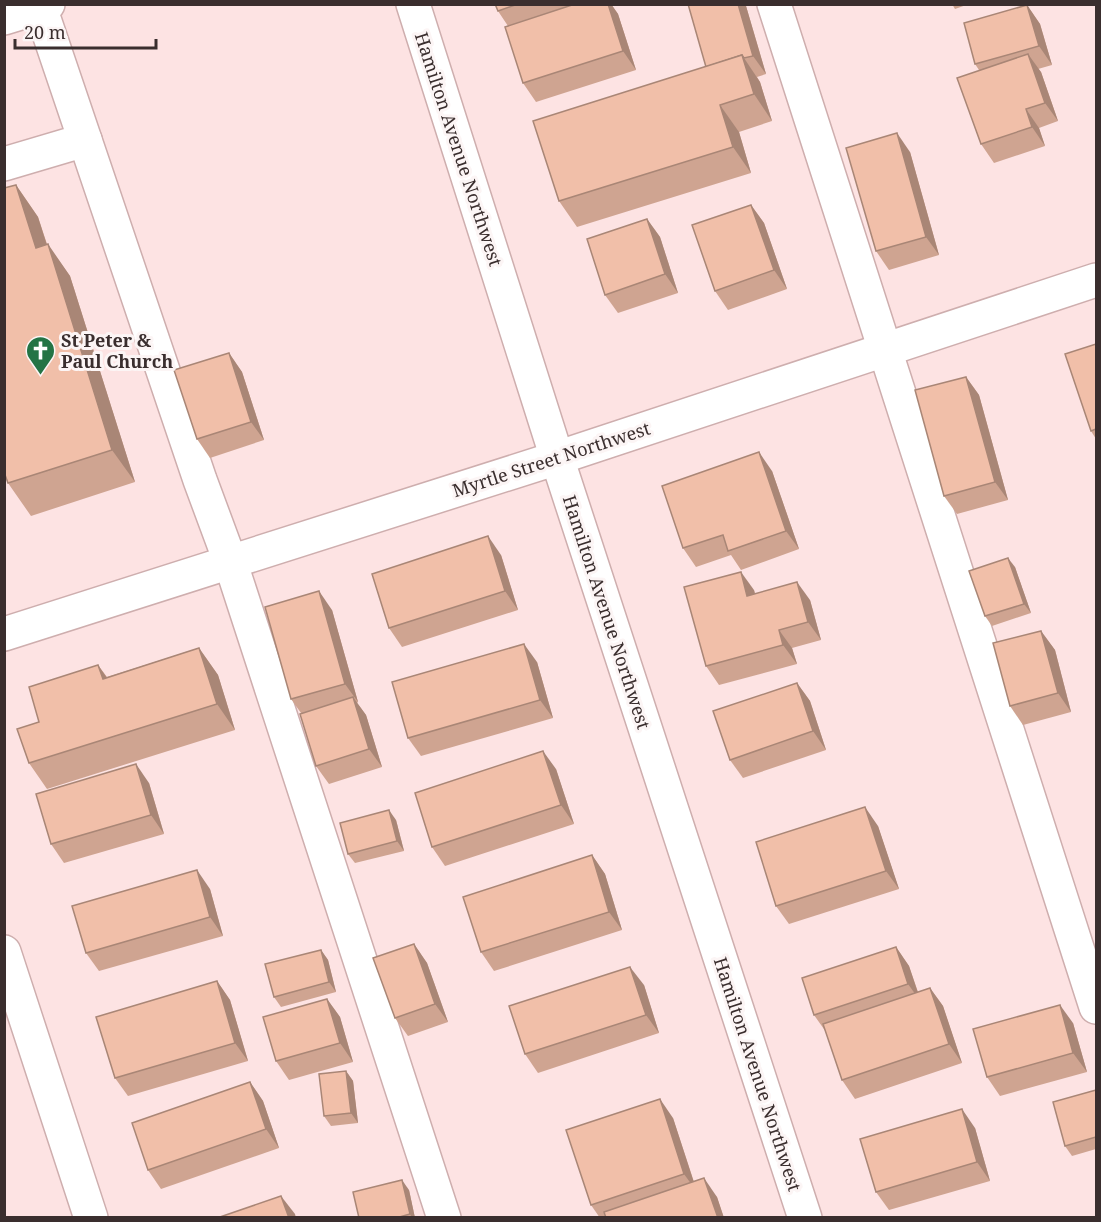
<svg xmlns="http://www.w3.org/2000/svg" width="1101" height="1222" font-family="'Noto Serif',serif">
  <style>
    .lines { fill: none; stroke-linecap: round; stroke-linejoin: round }
    .minor-casing { stroke: #ceaeae; stroke-width: 36 }
    .minor { stroke: #fff; stroke-width: 33 }
    .wall { fill: #cfa491 }
    .shaded-wall { fill: #a98676 }
    .building { fill: #f1bfa9; stroke: #a98676; stroke-width: 1.5 }
    .labels { text-anchor: middle; dominant-baseline: central; stroke-width: 6; stroke-linejoin: round; paint-order: stroke }
    .street-label { font-size: 18px; fill: #3a2e2e; stroke: #fcf5f5 }
    .poi-label { font-size: 18px; font-weight: bold; fill: #3a2e2e; stroke: #fcf5f5; text-anchor: start }
  </style>
  <rect width="100%" height="100%" fill="#fde3e3"/>
  <g class="lines">
    <defs>
      <g id="minor">
        <path d="M413,4L557,458L805,1218"/>
        <path d="M774,4L1096,1007"/>
        <path d="M4,18L40,7L39,4"/>
        <path d="M85,140L200,480L230,561L444,1218"/>
        <path d="M4,164L85,140L40,7L48,4"/>
        <path d="M4,634L557,458L1096,280"/>
        <path d="M4,952L91,1218"/>
      </g>
    </defs>
    <use href="#minor" class="minor-casing"/>
    <use href="#minor" class="minor"/>
  </g>
  <g class="wall">
    <path d="M495,4H611L618,14L636,70L536,102L523,83L508,26L498,11Z"/>
    <path d="M952,4H969L955,9Z"/>
    <path d="M1027,5L1040,24L1052,65L1038,69L1041,72L1058,121L1039,128L1045,146L994,163L981,144L979,70L975,64Z"/>
    <path d="M746,6L766,74L757,77L760,82L772,121L739,132L751,173L577,227L559,201L706,67Z"/>
    <path d="M910,152L939,255L889,270L876,251Z"/>
    <path d="M16,185L38,217L47,244L70,276L135,482L31,516L8,483Z"/>
    <path d="M751,205L764,223L787,289L728,310L715,291Z"/>
    <path d="M647,219L660,237L678,293L618,313L605,295Z"/>
    <path d="M1096,344V439L1091,431Z"/>
    <path d="M229,353L242,372L264,440L210,458L197,439Z"/>
    <path d="M966,377L979,395L1008,500L957,514L944,496Z"/>
    <path d="M772,471L799,549L741,570L731,555L696,567L683,548Z"/>
    <path d="M501,555L518,610L402,647L389,628Z"/>
    <path d="M1015,567L1031,613L992,626L985,616Z"/>
    <path d="M754,590L755,594L810,600L821,640L792,648L797,664L719,685L706,666Z"/>
    <path d="M332,610L358,702L357,703L366,715L382,767L329,784L316,766L301,713L291,699Z"/>
    <path d="M1041,631L1055,650L1071,712L1023,725L1010,706Z"/>
    <path d="M199,648L218,675L235,730L47,789L29,763L39,722L98,665L107,677Z"/>
    <path d="M537,662L553,718L421,756L408,738Z"/>
    <path d="M797,683L810,701L826,750L743,778L730,760Z"/>
    <path d="M556,769L574,824L445,866L432,847Z"/>
    <path d="M149,783L164,834L64,863L51,844Z"/>
    <path d="M396,820L404,851L355,863L348,854Z"/>
    <path d="M878,826L899,889L789,924L776,906Z"/>
    <path d="M592,855L605,874L622,930L494,971L481,952Z"/>
    <path d="M210,889L223,936L99,971L86,953Z"/>
    <path d="M414,944L427,963L448,1022L408,1036L395,1018Z"/>
    <path d="M896,947L909,966L918,992L930,988L943,1006L962,1063L855,1099L842,1080L826,1032L814,1015Z"/>
    <path d="M321,950L328,960L336,992L281,1007L274,997Z"/>
    <path d="M217,981L230,1000L248,1061L128,1096L115,1078Z"/>
    <path d="M644,985L659,1033L538,1073L525,1054Z"/>
    <path d="M327,999L340,1017L353,1062L289,1080L276,1061Z"/>
    <path d="M1073,1023L1087,1072L1000,1096L987,1077Z"/>
    <path d="M346,1071L353,1081L358,1123L331,1126L324,1116Z"/>
    <path d="M250,1082L263,1101L279,1148L161,1189L148,1170Z"/>
    <path d="M1096,1090V1149L1072,1156L1065,1146Z"/>
    <path d="M673,1118L694,1182L717,1197L724,1218H600L591,1205Z"/>
    <path d="M975,1128L990,1181L889,1210L876,1192Z"/>
    <path d="M409,1190L415,1218H359Z"/>
  </g>
  <g class="shaded-wall">
    <path d="M608,4H611L618,14L636,70L623,51Z"/>
    <path d="M738,4H744L746,6L766,74L753,56Z"/>
    <path d="M1027,5L1040,24L1052,65L1039,46Z"/>
    <path d="M1028,54L1041,72L1058,121L1045,103Z"/>
    <path d="M742,55L760,82L772,121L754,94Z"/>
    <path d="M720,105L739,132L751,173L733,147Z"/>
    <path d="M1026,109L1039,128L1045,146L1032,127Z"/>
    <path d="M897,133L910,152L939,255L926,237Z"/>
    <path d="M16,185L38,217L58,280L36,248Z"/>
    <path d="M751,205L764,223L787,289L774,270Z"/>
    <path d="M647,219L660,237L678,293L665,274Z"/>
    <path d="M48,244L70,276L135,482L112,450Z"/>
    <path d="M229,353L242,372L264,440L251,422Z"/>
    <path d="M966,377L979,395L1008,500L995,482Z"/>
    <path d="M759,452L772,471L799,549L786,531Z"/>
    <path d="M488,536L501,555L518,610L505,591Z"/>
    <path d="M1008,558L1015,567L1031,613L1024,604Z"/>
    <path d="M741,572L754,590L760,615L747,596Z"/>
    <path d="M797,582L810,600L821,640L808,622Z"/>
    <path d="M319,591L332,610L358,702L345,684Z"/>
    <path d="M779,630L792,648L797,664L783,645Z"/>
    <path d="M1041,631L1055,650L1071,712L1058,693Z"/>
    <path d="M524,644L537,662L553,718L540,700Z"/>
    <path d="M199,648L218,675L235,730L217,704Z"/>
    <path d="M98,665L116,691L103,679Z"/>
    <path d="M797,683L810,701L826,750L813,731Z"/>
    <path d="M353,697L366,715L382,767L369,749Z"/>
    <path d="M543,751L556,769L574,824L561,805Z"/>
    <path d="M136,764L149,783L164,834L151,815Z"/>
    <path d="M865,807L878,826L899,889L886,871Z"/>
    <path d="M389,810L396,820L404,851L397,841Z"/>
    <path d="M592,855L605,874L622,930L609,912Z"/>
    <path d="M197,870L210,889L223,936L210,917Z"/>
    <path d="M414,944L427,963L448,1022L435,1004Z"/>
    <path d="M896,947L909,966L921,1002L908,984Z"/>
    <path d="M321,950L328,960L336,992L329,982Z"/>
    <path d="M630,967L644,985L659,1033L646,1015Z"/>
    <path d="M217,981L230,1000L248,1061L235,1043Z"/>
    <path d="M930,988L943,1006L962,1063L949,1044Z"/>
    <path d="M327,999L340,1017L353,1062L340,1043Z"/>
    <path d="M1060,1005L1073,1023L1087,1072L1073,1053Z"/>
    <path d="M346,1071L353,1081L358,1123L351,1113Z"/>
    <path d="M250,1082L263,1101L279,1148L266,1129Z"/>
    <path d="M660,1099L673,1118L697,1192L684,1174Z"/>
    <path d="M962,1109L975,1128L990,1181L977,1162Z"/>
    <path d="M704,1178L717,1197L724,1218H718Z"/>
    <path d="M402,1180L409,1190L415,1218H412L410,1214Z"/>
    <path d="M281,1196L295,1214L296,1218H289Z"/>
  </g>
  <g class="building">
    <path d="M495,4H518L498,11Z"/>
    <path d="M575,4H608L623,51L523,83L505,27Z"/>
    <path d="M688,4H738L753,56L744,58L742,55L706,67Z"/>
    <path d="M1027,5L1039,46L975,64L964,23Z"/>
    <path d="M1028,54L1045,103L1026,109L1032,127L981,144L957,78Z"/>
    <path d="M742,55L754,94L720,105L733,147L559,201L533,121Z"/>
    <path d="M897,133L926,237L876,251L846,148Z"/>
    <path d="M16,185L36,248L48,244L112,450L8,483L4,472V188Z"/>
    <path d="M751,205L774,270L715,291L692,225Z"/>
    <path d="M647,219L665,274L605,295L587,239Z"/>
    <path d="M1096,344V429L1091,431L1065,354Z"/>
    <path d="M229,353L251,422L197,439L174,370Z"/>
    <path d="M966,377L995,482L944,496L915,390Z"/>
    <path d="M759,452L786,531L728,551L723,535L683,548L662,486Z"/>
    <path d="M488,536L505,591L389,628L372,574Z"/>
    <path d="M1008,558L1024,604L985,616L969,571Z"/>
    <path d="M741,572L747,596L797,582L808,622L779,630L783,645L706,666L684,587Z"/>
    <path d="M319,591L345,684L291,699L265,607Z"/>
    <path d="M1041,631L1058,693L1010,706L993,643Z"/>
    <path d="M524,644L540,700L408,738L392,682Z"/>
    <path d="M199,648L217,704L29,763L17,729L39,722L29,687L98,665L103,679Z"/>
    <path d="M797,683L813,731L730,760L713,711Z"/>
    <path d="M353,697L369,749L316,766L300,714Z"/>
    <path d="M543,751L561,805L432,847L415,793Z"/>
    <path d="M136,764L151,815L51,844L36,794Z"/>
    <path d="M865,807L886,871L776,906L756,842Z"/>
    <path d="M389,810L397,841L348,854L340,823Z"/>
    <path d="M592,855L609,912L481,952L463,897Z"/>
    <path d="M197,870L210,917L86,953L72,906Z"/>
    <path d="M414,944L435,1004L395,1018L373,958Z"/>
    <path d="M896,947L908,984L814,1015L802,978Z"/>
    <path d="M321,950L329,982L274,997L265,964Z"/>
    <path d="M630,967L646,1015L525,1054L509,1006Z"/>
    <path d="M217,981L235,1043L115,1078L96,1017Z"/>
    <path d="M930,988L949,1044L842,1080L823,1024Z"/>
    <path d="M327,999L340,1043L276,1061L263,1017Z"/>
    <path d="M1060,1005L1073,1053L987,1077L973,1029Z"/>
    <path d="M346,1071L351,1113L324,1116L319,1074Z"/>
    <path d="M250,1082L266,1129L148,1170L132,1123Z"/>
    <path d="M1096,1090V1137L1065,1146L1053,1102Z"/>
    <path d="M660,1099L684,1174L591,1205L566,1130Z"/>
    <path d="M962,1109L977,1162L876,1192L860,1139Z"/>
    <path d="M704,1178L718,1218H606L604,1212Z"/>
    <path d="M402,1180L410,1214L396,1218H359L353,1192Z"/>
    <path d="M281,1196L289,1218H217Z"/>
  </g>
  <defs>
    <symbol id="church-pin" viewBox="-11 -11 22 30"><path d="M0 17L-7.5 6A9.5 9.5 0 1 1 7.5 6Z" fill="#247445" stroke="#fcf5f5"/><path d="M-1.2-6h2.4v3.5h3.3v2.4h-3.3V6h-2.4V-.1h-3.3v-2.4h3.3Z" fill="#fff"/></symbol>
  </defs>
  <g fill-rule="evenodd">
    <use href="#church-pin" x="24" y="334" width="33" height="45"/>
  </g>
  <g class="labels">
    <g class="street-label">
      <text transform="translate(459 149) rotate(72)">Hamilton Avenue Northwest</text>
      <text transform="translate(551 459) rotate(-18)">Myrtle Street Northwest</text>
      <text transform="translate(607 612) rotate(72)">Hamilton Avenue Northwest</text>
      <text transform="translate(758 1074) rotate(72)">Hamilton Avenue Northwest</text>
    </g>
    <g class="poi-label">
      <text x="61" y="340">St Peter &amp;<tspan x="61" dy="21">Paul Church</tspan></text>
    </g>
  </g>
  <rect width="1101" height="1222" fill="none" stroke="#3a2e2e" stroke-width="12"/>
  <path d="M15 39v9h141v-9" fill="none" stroke="#3a2e2e" stroke-width="3"/>
  <text x="24" y="39" font-size="18" fill="#3a2e2e" stroke="#fcf5f5" stroke-width="4.5" paint-order="stroke">20 m</text>
</svg>
